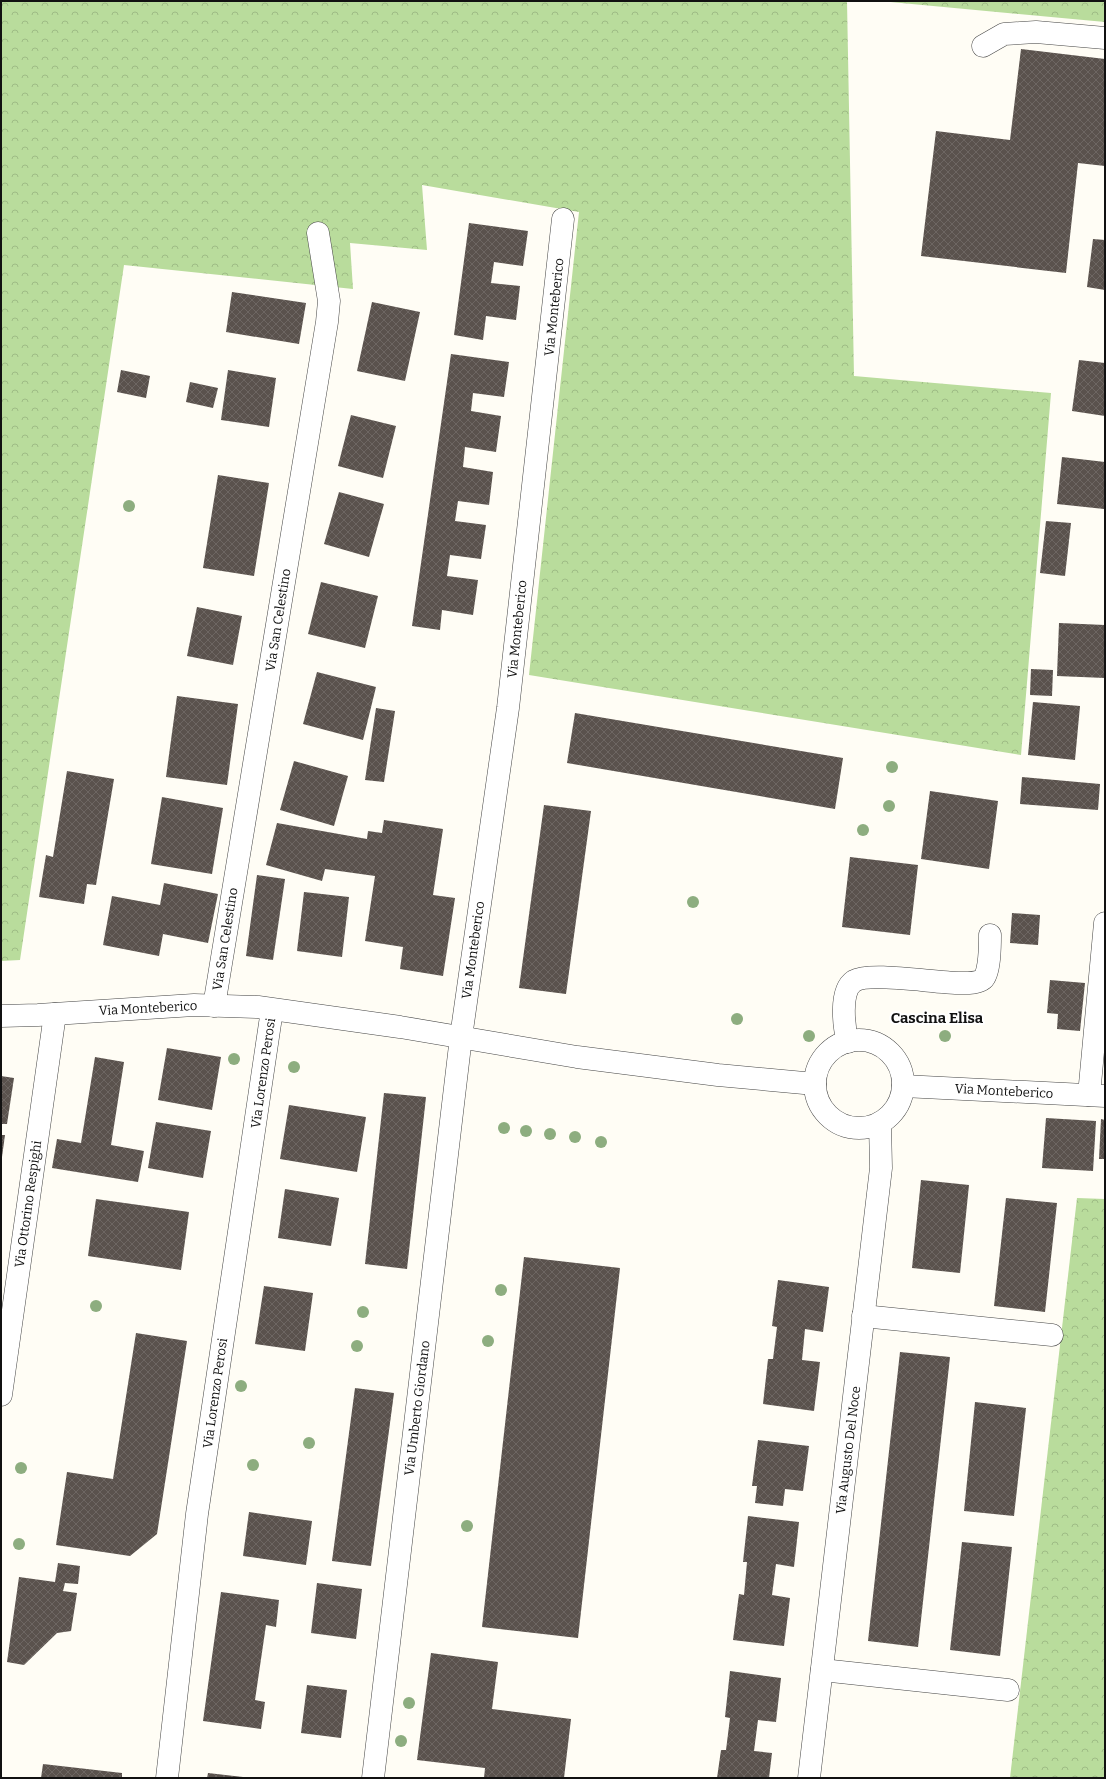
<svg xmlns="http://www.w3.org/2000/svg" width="1106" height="1779" font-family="Bitter,serif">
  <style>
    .forest { fill: url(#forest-crowns) }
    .building { fill: url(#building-cross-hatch) }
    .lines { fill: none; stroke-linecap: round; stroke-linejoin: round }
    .minor-casing { stroke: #444; stroke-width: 23 }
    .minor { stroke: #fff; stroke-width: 22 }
    .tree { fill: #8dad7f }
    .labels { text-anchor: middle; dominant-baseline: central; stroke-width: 4; stroke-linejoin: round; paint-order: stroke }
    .street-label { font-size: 13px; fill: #111; stroke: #fff }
    .quarter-label { font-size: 15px; font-weight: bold; fill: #111; stroke: #fff }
  </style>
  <defs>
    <pattern id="forest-crowns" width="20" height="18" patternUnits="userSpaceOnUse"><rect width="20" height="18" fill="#b9dc9c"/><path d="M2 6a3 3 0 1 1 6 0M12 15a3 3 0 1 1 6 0" fill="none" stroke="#9ebc85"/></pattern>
    <pattern id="building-cross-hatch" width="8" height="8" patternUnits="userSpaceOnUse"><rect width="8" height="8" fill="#5a524d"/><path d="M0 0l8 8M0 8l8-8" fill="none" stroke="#6d6662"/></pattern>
  </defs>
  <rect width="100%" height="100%" fill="#fffdf5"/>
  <g class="forest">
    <path d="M1,1H847L854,376L1051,393L1021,755L529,675L579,212L422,185L427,250L350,243L353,289L124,265L20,960L1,961Z"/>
    <path d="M880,1H1105V22Z"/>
    <path d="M1077,1198L1105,1199V1778H1010Z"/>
  </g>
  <g class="building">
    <path d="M1021,49L1105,59V166L1078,163L1066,273L921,256L936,131L1010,140Z"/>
    <path d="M469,223L528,231L523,266L494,262L491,283L520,286L516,320L486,316L483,340L454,335Z"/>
    <path d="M1093,239L1105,240V290L1087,287Z"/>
    <path d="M232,292L306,303L299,344L226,332Z"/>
    <path d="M372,302L420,312L405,381L357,371Z"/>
    <path d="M451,354L509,362L504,397L473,393L471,411L501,416L496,452L465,447L463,467L493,472L489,505L458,501L455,521L486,525L481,559L450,555L447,576L478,580L473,615L442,610L440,630L412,626Z"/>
    <path d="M1079,360L1105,363V416L1072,411Z"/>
    <path d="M121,370L150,376L146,398L117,392Z"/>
    <path d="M228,370L276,378L269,427L221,420Z"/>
    <path d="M190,382L218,388L213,408L186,402Z"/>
    <path d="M351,415L396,426L383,478L338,466Z"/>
    <path d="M1062,457L1105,462L1104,509L1057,504Z"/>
    <path d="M218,475L269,483L254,576L203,568Z"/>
    <path d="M339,492L384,504L369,557L324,544Z"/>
    <path d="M1046,521L1071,523L1065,576L1040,573Z"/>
    <path d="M321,582L378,596L365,648L308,634Z"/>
    <path d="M197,607L242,616L233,665L187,656Z"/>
    <path d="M1059,623L1105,625V678L1057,676Z"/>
    <path d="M1031,669L1053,670L1052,696L1030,695Z"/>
    <path d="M317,672L376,687L363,740L303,724Z"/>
    <path d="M177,696L238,704L227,785L166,777Z"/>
    <path d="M1033,702L1080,706L1075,760L1028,755Z"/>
    <path d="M376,708L395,711L384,782L365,780Z"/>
    <path d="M575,713L843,758L835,809L567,763Z"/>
    <path d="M294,761L348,776L334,826L280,810Z"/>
    <path d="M67,771L114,779L96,885L87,884L84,904L39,897L46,855L53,857Z"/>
    <path d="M1022,777L1100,784L1098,810L1020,804Z"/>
    <path d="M930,791L998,801L989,869L921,859Z"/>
    <path d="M162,797L223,808L212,874L151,864Z"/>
    <path d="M544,805L591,811L566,994L519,988Z"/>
    <path d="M384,820L443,829L433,895L455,898L443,976L400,969L403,947L365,941L375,876L325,869L322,881L266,865L277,823L367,839L368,831L382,833Z"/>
    <path d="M850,857L918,865L910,935L842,927Z"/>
    <path d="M257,875L285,879L273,960L246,956Z"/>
    <path d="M164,883L218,894L208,943L163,934L159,956L103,945L112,896L160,905Z"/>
    <path d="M304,892L349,897L342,957L297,951Z"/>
    <path d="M1012,913L1040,915L1038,945L1010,943Z"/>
    <path d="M1050,980L1085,983L1080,1031L1057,1029L1058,1014L1047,1013Z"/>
    <path d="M167,1048L221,1057L212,1110L158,1100Z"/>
    <path d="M95,1057L124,1062L111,1145L144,1151L138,1182L52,1168L57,1139L81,1143Z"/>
    <path d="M1,1076L14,1078L7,1124H1Z"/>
    <path d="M384,1093L426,1097L407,1269L365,1264Z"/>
    <path d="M289,1105L366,1117L357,1172L280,1159Z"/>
    <path d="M1046,1118L1096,1121L1093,1171L1042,1168Z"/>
    <path d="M1101,1119L1105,1120V1159H1099Z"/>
    <path d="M156,1122L211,1131L203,1178L148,1168Z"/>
    <path d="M1,1135H5L2,1157H1Z"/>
    <path d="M921,1180L969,1185L960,1273L912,1268Z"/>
    <path d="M285,1189L339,1198L331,1246L278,1238Z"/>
    <path d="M1006,1198L1057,1203L1045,1312L994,1306Z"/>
    <path d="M96,1199L189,1212L181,1270L88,1256Z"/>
    <path d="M524,1257L620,1268L578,1638L482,1627Z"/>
    <path d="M778,1280L829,1287L823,1332L805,1329L802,1360L820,1362L814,1411L763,1404L768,1359H773L777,1327L772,1326Z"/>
    <path d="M264,1286L313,1293L305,1351L255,1344Z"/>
    <path d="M136,1333L187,1341L157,1534L130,1556L56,1545L67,1472L113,1479Z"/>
    <path d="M900,1352L950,1357L918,1647L868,1641Z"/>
    <path d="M355,1388L394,1393L371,1566L332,1561Z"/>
    <path d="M975,1402L1026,1408L1014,1516L964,1511Z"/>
    <path d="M758,1440L809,1446L803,1491L785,1489L783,1506L755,1503L757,1486H752Z"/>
    <path d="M249,1512L312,1521L306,1565L243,1556Z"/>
    <path d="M748,1516L799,1522L794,1567L776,1564L772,1595L790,1598L784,1646L733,1640L739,1594L744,1595L747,1562H743Z"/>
    <path d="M962,1542L1012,1547L1000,1656L950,1650Z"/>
    <path d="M58,1563L80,1566L78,1584L65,1583L63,1591L77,1593L71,1631L57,1633L24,1665L7,1662L19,1577L55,1582Z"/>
    <path d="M317,1583L362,1589L356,1639L311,1633Z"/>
    <path d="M221,1592L279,1600L276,1627L266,1625L255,1700L265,1702L261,1729L203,1721Z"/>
    <path d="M431,1653L498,1662L492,1709L571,1719L564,1778H484L485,1768L417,1760Z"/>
    <path d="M730,1671L781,1678L776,1722L758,1720L754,1751L772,1753L769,1778H717L721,1750H726L730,1718L725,1717Z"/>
    <path d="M307,1685L347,1690L341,1738L301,1733Z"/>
    <path d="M43,1764L122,1773V1778H41Z"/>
    <path d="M208,1773L243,1777V1778H207Z"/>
  </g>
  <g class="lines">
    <defs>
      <g id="minor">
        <path d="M983,46L1004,34L1036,32L1105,38"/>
        <path d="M214,1006L327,322L329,301L318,233"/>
        <path d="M1,1016L38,1015L194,1005L258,1007L400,1027L577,1057L718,1075L815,1084"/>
        <circle cx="859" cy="1084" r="44"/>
        <path d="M848,1042C844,1028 839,991 854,981C871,971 939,984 963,983C969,983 978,983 983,979C990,973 990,944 990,935"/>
        <path d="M903,1086L1105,1096"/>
        <path d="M1089,1095L1105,923"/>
        <path d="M863,1316L1052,1335"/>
        <path d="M1,1395L55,1014"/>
        <path d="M822,1670L1008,1690"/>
        <path d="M167,1778L197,1514L272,1010"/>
        <path d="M373,1778L461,1037L508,708L563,219"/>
        <path d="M809,1778L881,1168L880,1123"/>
      </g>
    </defs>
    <use href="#minor" class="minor-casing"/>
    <use href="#minor" class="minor"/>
  </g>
  <g class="tree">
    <circle cx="129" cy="506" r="6"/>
    <circle cx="892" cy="767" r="6"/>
    <circle cx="889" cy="806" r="6"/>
    <circle cx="863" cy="830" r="6"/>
    <circle cx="693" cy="902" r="6"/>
    <circle cx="737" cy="1019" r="6"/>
    <circle cx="809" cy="1036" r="6"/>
    <circle cx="945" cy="1036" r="6"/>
    <circle cx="234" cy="1059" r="6"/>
    <circle cx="294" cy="1067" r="6"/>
    <circle cx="504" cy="1128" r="6"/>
    <circle cx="526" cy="1131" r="6"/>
    <circle cx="550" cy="1134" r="6"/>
    <circle cx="575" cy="1137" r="6"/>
    <circle cx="601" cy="1142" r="6"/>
    <circle cx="501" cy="1290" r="6"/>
    <circle cx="96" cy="1306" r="6"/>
    <circle cx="363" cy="1312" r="6"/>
    <circle cx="488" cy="1341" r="6"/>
    <circle cx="357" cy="1346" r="6"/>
    <circle cx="241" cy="1386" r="6"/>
    <circle cx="309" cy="1443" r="6"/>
    <circle cx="253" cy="1465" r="6"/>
    <circle cx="21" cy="1468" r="6"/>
    <circle cx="467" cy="1526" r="6"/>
    <circle cx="19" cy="1544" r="6"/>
    <circle cx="409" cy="1703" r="6"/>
    <circle cx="401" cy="1741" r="6"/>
  </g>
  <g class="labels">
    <g class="street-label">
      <text transform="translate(554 307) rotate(-84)">Via Monteberico</text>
      <text transform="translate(278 620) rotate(-81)">Via San Celestino</text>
      <text transform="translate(517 629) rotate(-84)">Via Monteberico</text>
      <text transform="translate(225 939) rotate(-81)">Via San Celestino</text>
      <text transform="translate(473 950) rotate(-82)">Via Monteberico</text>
      <text transform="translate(148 1008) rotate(-3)">Via Monteberico</text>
      <text transform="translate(263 1073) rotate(-82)">Via Lorenzo Perosi</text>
      <text transform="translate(1004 1091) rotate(3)">Via Monteberico</text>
      <text transform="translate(28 1204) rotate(-82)">Via Ottorino Respighi</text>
      <text transform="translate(215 1393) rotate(-82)">Via Lorenzo Perosi</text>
      <text transform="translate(417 1408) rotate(-83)">Via Umberto Giordano</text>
      <text transform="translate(848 1450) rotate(-83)">Via Augusto Del Noce</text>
    </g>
    <g class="quarter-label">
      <text x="937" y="1018">Cascina Elisa</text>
    </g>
  </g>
  <rect width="1106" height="1779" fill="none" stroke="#111111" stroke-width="4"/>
</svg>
